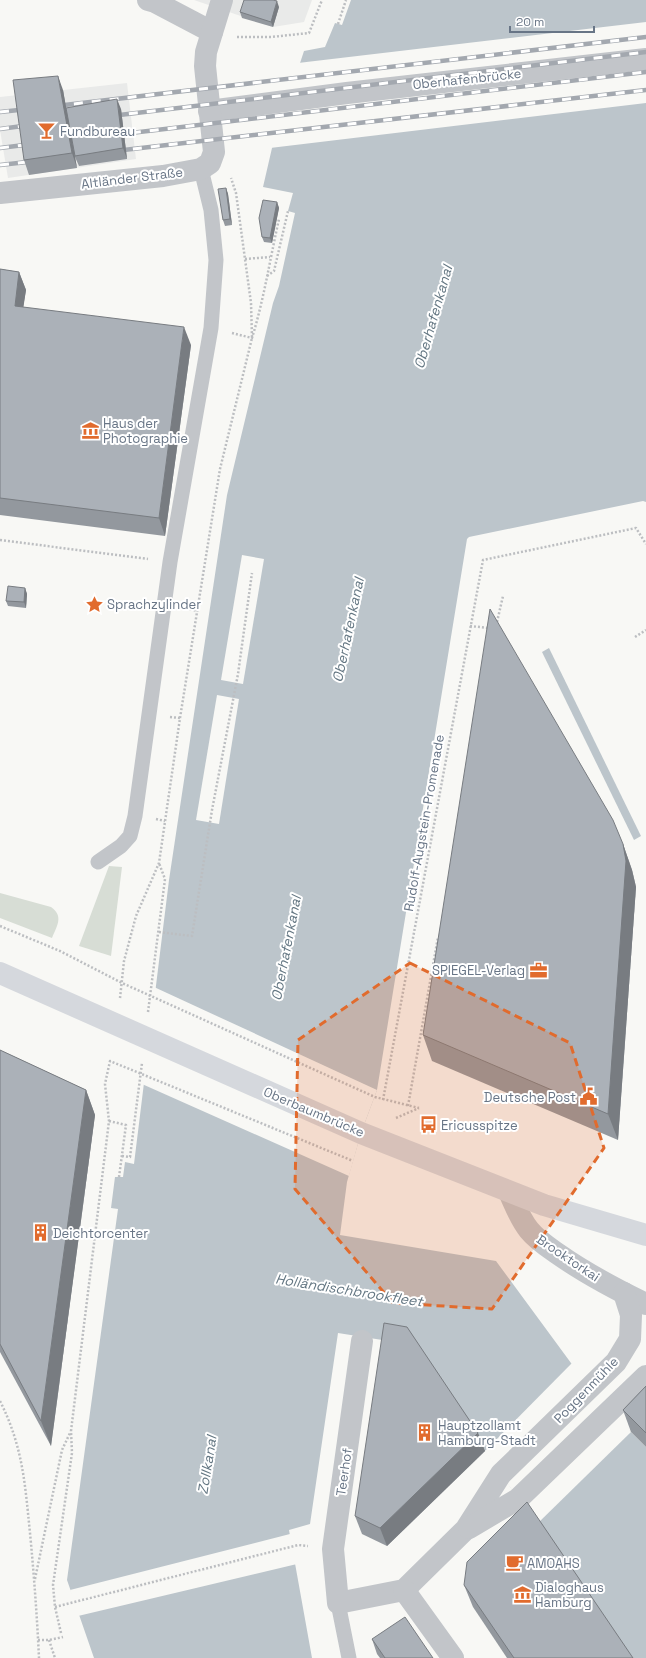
<svg xmlns="http://www.w3.org/2000/svg" width="646" height="1658" font-family="'Space Grotesk',sans-serif">
  <style>
    .built { fill: #e9eae9 }
    .green { fill: #d7ddd5 }
    .water { fill: #bcc5cb }
    .pier { fill: #f8f8f5 }
    .lines { fill: none; stroke-linecap: round; stroke-linejoin: round }
    .path { stroke: #bcbec1; stroke-width: 2.5; stroke-dasharray: 2 2; stroke-linecap: butt }
    .service { stroke: #c2c5c9; stroke-width: 15 }
    .minor { stroke: #c2c5c9; stroke-width: 22 }
    .secondary { stroke: #d5d8dd; stroke-width: 22 }
    .rail-casing { stroke: #a3a8af; stroke-width: 4.5 }
    .rail { stroke: #fff; stroke-width: 3; stroke-dasharray: 9; stroke-linecap: butt }
    .wall { fill: #93989e }
    .shaded-wall { fill: #787c81 }
    .building { fill: #abb1b8; stroke: #787c81 }
    .marked { fill: #e16b2d; fill-opacity: 0.2; stroke: #e16b2d; stroke-width: 3; stroke-dasharray: 8 5; stroke-linejoin: round }
    .labels { text-anchor: middle; dominant-baseline: central; stroke-width: 4; stroke-linejoin: round; paint-order: stroke }
    .street-label { font-size: 13px; fill: #687586; stroke: #fff }
    .poi-label { font-size: 13px; fill: #687586; stroke: #fff; text-anchor: start }
    .water-label { font-size: 14px; font-style: italic; fill: #637682; stroke: #fff }
  </style>
  <rect width="100%" height="100%" fill="#f8f8f5"/>
  <g class="built">
    <path d="M194,0H312L304,22L273,27Z"/>
    <path d="M127,83L136,159L8,178L0,130V97Z"/>
  </g>
  <g class="green">
    <path d="M109,866L122,867L111,956L79,946Z"/>
    <path d="M0,893L51,907C64,916 57,926 52,938L0,918Z"/>
  </g>
  <g class="water">
    <path d="M351,0H646V502L643,501L469,537L467,539L377,1090L361,1133L347,1182L340,1235L496,1261L571,1363L631,1432L646,1447V1658H626L414,1345L338,1333L310,1524L289,1530L312,1658H94L67,1580L118,1209L111,1208L115,1177H123L125,1162L134,1164L169,880L227,495L273,303L279,286L295,213L288,211L293,193L263,187L272,148L304,51L325,47L335,23L342,25Z"/>
    <path d="M549,648L641,836L634,840L542,652Z"/>
  </g>
  <g class="pier">
    <path d="M646,22V103L270,148L298,63Z"/>
    <path d="M242,555L264,559L243,684L221,680Z"/>
    <path d="M217,695L239,699L219,824L196,820Z"/>
    <path d="M154,987L377,1090L361,1133L349,1176L142,1084Z"/>
    <path d="M573,1362L604,1396L621,1417L631,1432L536,1525L485,1451Z"/>
    <path d="M311,1525L291,1532L297,1564L78,1616L70,1590L290,1534V1531Z"/>
  </g>
  <g class="lines">
    <g class="path">
      <path d="M338,24L346,0"/>
      <path d="M237,37H271L309,33L322,0"/>
      <path d="M245,259L270,257"/>
      <path d="M267,276L274,271L288,211"/>
      <path d="M232,333L252,338C264,299 270,259 279,219"/>
      <path d="M0,540L148,559"/>
      <path d="M186,608L197,611"/>
      <path d="M497,622L503,596"/>
      <path d="M470,626L489,628"/>
      <path d="M635,637L646,630"/>
      <path d="M170,717L180,718"/>
      <path d="M156,819L165,821"/>
      <path d="M0,926L60,951L122,983L375,1097L419,1108"/>
      <path d="M159,932L192,936L212,810L238,674L252,573"/>
      <path d="M120,998L124,961L136,916L159,863L180,718L220,469L252,338L251,303L236,193L231,178"/>
      <path d="M148,1012L165,879L159,863"/>
      <path d="M383,1100L483,560L636,528L646,544"/>
      <path d="M408,1106L438,937"/>
      <path d="M396,1118L419,1108"/>
      <path d="M109,1121L126,1125L119,1177"/>
      <path d="M122,1156L130,1157L142,1063"/>
      <path d="M0,1401C23,1447 25,1484 30,1533C34,1575 37,1616 39,1658"/>
      <path d="M35,1579L62,1450L70,1433"/>
      <path d="M55,1607L298,1545L308,1546"/>
      <path d="M61,1633L55,1607L53,1585L72,1453L71,1431L109,1121L105,1084L110,1061L353,1161"/>
      <path d="M38,1640H49L63,1637"/>
      <path d="M49,1640L55,1658"/>
    </g>
    <g class="service">
      <path d="M98,862L121,846L130,836L135,816L170,562L211,328L216,260L211,210L201,169"/>
      <path d="M338,1603L349,1658"/>
    </g>
    <g class="minor">
      <path d="M148,0L155,2L212,32"/>
      <path d="M209,111L347,93L646,59"/>
      <path d="M0,193L163,176L201,169L210,163L214,152L205,66L206,52L222,0"/>
      <path d="M509,1192C515,1205 520,1219 529,1230C537,1240 548,1247 558,1254C585,1273 615,1289 646,1304"/>
      <path d="M362,1341L333,1549L338,1603L404,1590L466,1529L501,1474L616,1362L630,1339L631,1315L624,1293"/>
      <path d="M469,1528L518,1499L646,1376"/>
      <path d="M404,1590L453,1658"/>
    </g>
    <path class="secondary" d="M0,973L361,1133L544,1205L646,1235"/>
    <defs>
      <g id="rail">
        <path d="M56,106L646,37"/>
        <path d="M0,112L28,109"/>
        <path d="M111,116L646,52"/>
        <path d="M0,129L30,125"/>
        <path d="M114,135L646,72"/>
        <path d="M0,148L32,144"/>
        <path d="M115,151L646,90"/>
        <path d="M0,165L36,161"/>
      </g>
    </defs>
    <use href="#rail" class="rail-casing"/>
    <use href="#rail" class="rail"/>
  </g>
  <g class="wall">
    <path d="M279,7L273,27L242,18L240,12Z"/>
    <path d="M63,90L66,108L121,109L127,159L79,166L75,157L77,168L29,175L24,160Z"/>
    <path d="M226,188L228,194L232,225L225,226L223,220Z"/>
    <path d="M277,202L279,208L272,243L264,242L262,237Z"/>
    <path d="M0,269L19,272L26,290L23,307L191,345L165,536L0,515Z"/>
    <path d="M25,588L27,594L26,608L8,606L6,601Z"/>
    <path d="M623,844L632,870L636,887L618,1140L432,1061L423,1035Z"/>
    <path d="M0,1050L86,1090L95,1115L51,1446L0,1352Z"/>
    <path d="M646,1386V1447L631,1432L623,1410Z"/>
    <path d="M478,1433L485,1451L387,1546L362,1534L355,1516Z"/>
    <path d="M464,1585L633,1658H507L473,1607Z"/>
    <path d="M372,1639L433,1658H380L377,1654Z"/>
  </g>
  <g class="shaded-wall">
    <path d="M277,1L279,7L273,27L271,22Z"/>
    <path d="M58,76L63,90L77,168L72,153Z"/>
    <path d="M117,99L121,109L127,159L123,148Z"/>
    <path d="M226,188L228,194L232,225L230,219Z"/>
    <path d="M277,202L279,208L272,243L270,238Z"/>
    <path d="M19,272L26,290L21,323L15,306Z"/>
    <path d="M184,327L191,345L165,536L159,518Z"/>
    <path d="M25,588L27,594L26,608L24,602Z"/>
    <path d="M623,844L632,870L636,887L618,1140L608,1114Z"/>
    <path d="M86,1090L95,1115L51,1446L41,1421Z"/>
    <path d="M478,1433L485,1451L387,1546L380,1528Z"/>
  </g>
  <g class="building">
    <path d="M244,0H273L277,1L271,22L240,12Z"/>
    <path d="M58,76L72,153L24,160L13,80Z"/>
    <path d="M117,99L123,148L75,156L66,108Z"/>
    <path d="M226,188L230,219L223,220L218,189Z"/>
    <path d="M263,200L277,202L270,238L262,237L259,218Z"/>
    <path d="M0,269L19,272L15,306L184,327L159,518L0,498Z"/>
    <path d="M8,586L25,588L24,602L6,601Z"/>
    <path d="M490,609L613,820L623,844L626,861L608,1114L423,1035Z"/>
    <path d="M0,1050L86,1090L41,1421L0,1344Z"/>
    <path d="M384,1323L407,1327L478,1433L380,1528L355,1516Z"/>
    <path d="M646,1386V1433L623,1410Z"/>
    <path d="M527,1502L633,1658H514L475,1601L464,1585L467,1562Z"/>
    <path d="M405,1617L433,1658H385L372,1639Z"/>
  </g>
  <path class="marked" d="M410,963L570,1043L604,1148L492,1309L393,1303L295,1189L298,1040Z"/>
  <defs>
    <symbol id="bar-bare" viewBox="-9 -9 18 18"><path d="M-6-5H6L.8 .8V4.5H3.5V6h-7V4.5H-.8V.8Z" fill="#e16b2d" stroke="#fff" stroke-width="2.5" paint-order="stroke"/></symbol>
    <symbol id="museum-bare" viewBox="-9 -9 18 18"><path d="M0-6L6-3V-2H-6V-3ZM-5-1h2V3h-2ZM-1-1h2V3h-2ZM3-1h2V3H3ZM-6 4H6V6H-6Z" fill="#e16b2d" stroke="#fff" stroke-width="2.5" paint-order="stroke"/></symbol>
    <symbol id="sight-bare" viewBox="-9 -9 18 18"><path d="M0-6L1.8-2.2L6-1.7L2.9 1.2L3.7 5.4L0 3.3L-3.7 5.4L-2.9 1.2L-6-1.7L-1.8-2.2Z" fill="#e16b2d" stroke="#fff" stroke-width="2.5" paint-order="stroke"/></symbol>
    <symbol id="office-bare" viewBox="-9 -9 18 18"><path d="M-6-3h4V-5.5h4V-3h4V5H-6ZM-1-4.5V-3h2v-1.5ZM-6 0V1H6V0Z" fill="#e16b2d" stroke="#fff" stroke-width="2.5" paint-order="stroke"/></symbol>
    <symbol id="civic-bare" viewBox="-9 -9 18 18"><path d="M-.6-6.5H3V-4.5H.6V-3L4-1V1h2V6H-6V1h2V-1L-.6-3ZM-1.2 2.5V6h2.4V2.5Z" fill="#e16b2d" stroke="#fff" stroke-width="2.5" paint-order="stroke"/></symbol>
    <symbol id="bus-bare" viewBox="-9 -9 18 18"><path d="M-5-6H5V4H4V6H2V4H-2V6H-4V4H-5ZM-3.5-4V0h7V-4ZM-3.5 1.2v1.5H-2V1.2ZM2 1.2v1.5H3.5V1.2Z" fill="#e16b2d" stroke="#fff" stroke-width="2.5" paint-order="stroke"/></symbol>
    <symbol id="building-bare" viewBox="-9 -9 18 18"><path d="M-4-6H4V6H1V3H-1V6H-4ZM-2.5-4.3h1.7v1.8h-1.7ZM.8-4.3h1.7v1.8H.8ZM-2.5-1h1.7V.8h-1.7ZM.8-1h1.7V.8H.8Z" fill="#e16b2d" stroke="#fff" stroke-width="2.5" paint-order="stroke"/></symbol>
    <symbol id="cafe-bare" viewBox="-9 -9 18 18"><path d="M-5.5-4.5H6V0H3Q3 3.5 0 3.5H-2.5Q-5.5 3.5-5.5 0ZM3-3.2v2h1.7v-2ZM-6 4.5H4V6H-6Z" fill="#e16b2d" stroke="#fff" stroke-width="2.5" paint-order="stroke"/></symbol>
  </defs>
  <g fill-rule="evenodd">
    <use href="#bar-bare" x="34" y="118" width="25" height="25"/>
    <use href="#museum-bare" x="78" y="418" width="25" height="25"/>
    <use href="#sight-bare" x="82" y="592" width="25" height="25"/>
    <use href="#office-bare" x="526" y="958" width="25" height="25"/>
    <use href="#civic-bare" x="576" y="1084" width="25" height="25"/>
    <use href="#bus-bare" x="416" y="1112" width="25" height="25"/>
    <use href="#building-bare" x="28" y="1220" width="25" height="25"/>
    <use href="#building-bare" x="412" y="1420" width="25" height="25"/>
    <use href="#cafe-bare" x="502" y="1550" width="25" height="25"/>
    <use href="#museum-bare" x="510" y="1582" width="25" height="25"/>
  </g>
  <g class="labels">
    <g class="street-label">
      <text transform="translate(467 79) rotate(-6)">Oberhafenbrücke</text>
      <text transform="translate(132 178) rotate(-7)">Altländer Straße</text>
      <text transform="translate(424 823) rotate(-80)">Rudolf-Augstein-Promenade</text>
      <text transform="translate(314 1112) rotate(23)">Oberbaumbrücke</text>
      <text transform="translate(568 1258) rotate(34)">Brooktorkai</text>
      <text transform="translate(586 1390) rotate(-46)">Poggenmühle</text>
      <text transform="translate(344 1472) rotate(-82)">Teerhof</text>
    </g>
    <g class="poi-label">
      <text x="60" y="131">Fundbureau</text>
      <text x="103" y="423">Haus der<tspan x="103" dy="15">Photographie</tspan></text>
      <text x="107" y="604">Sprachzylinder</text>
      <text x="525" y="970" text-anchor="end">SPIEGEL-Verlag</text>
      <text x="576" y="1097" text-anchor="end">Deutsche Post</text>
      <text x="441" y="1125">Ericusspitze</text>
      <text x="53" y="1233">Deichtorcenter</text>
      <text x="438" y="1425">Hauptzollamt<tspan x="438" dy="15">Hamburg-Stadt</tspan></text>
      <text x="527" y="1563">AMOAHS</text>
      <text x="535" y="1587">Dialoghaus<tspan x="535" dy="15">Hamburg</tspan></text>
    </g>
    <g class="water-label">
      <text transform="translate(433 317) rotate(-74)">Oberhafenkanal</text>
      <text transform="translate(348 630) rotate(-78)">Oberhafenkanal</text>
      <text transform="translate(286 948) rotate(-79)">Oberhafenkanal</text>
      <text transform="translate(349 1290) rotate(9)">Holländischbrookfleet</text>
      <text transform="translate(207 1465) rotate(-81)">Zollkanal</text>
    </g>
  </g>
  <path d="M510 26v6h84v-6" fill="none" stroke="#687586" stroke-width="2"/>
  <text x="516" y="26" font-size="12" fill="#687586" stroke="#ffffff" stroke-width="3" paint-order="stroke">20 m</text>
</svg>
